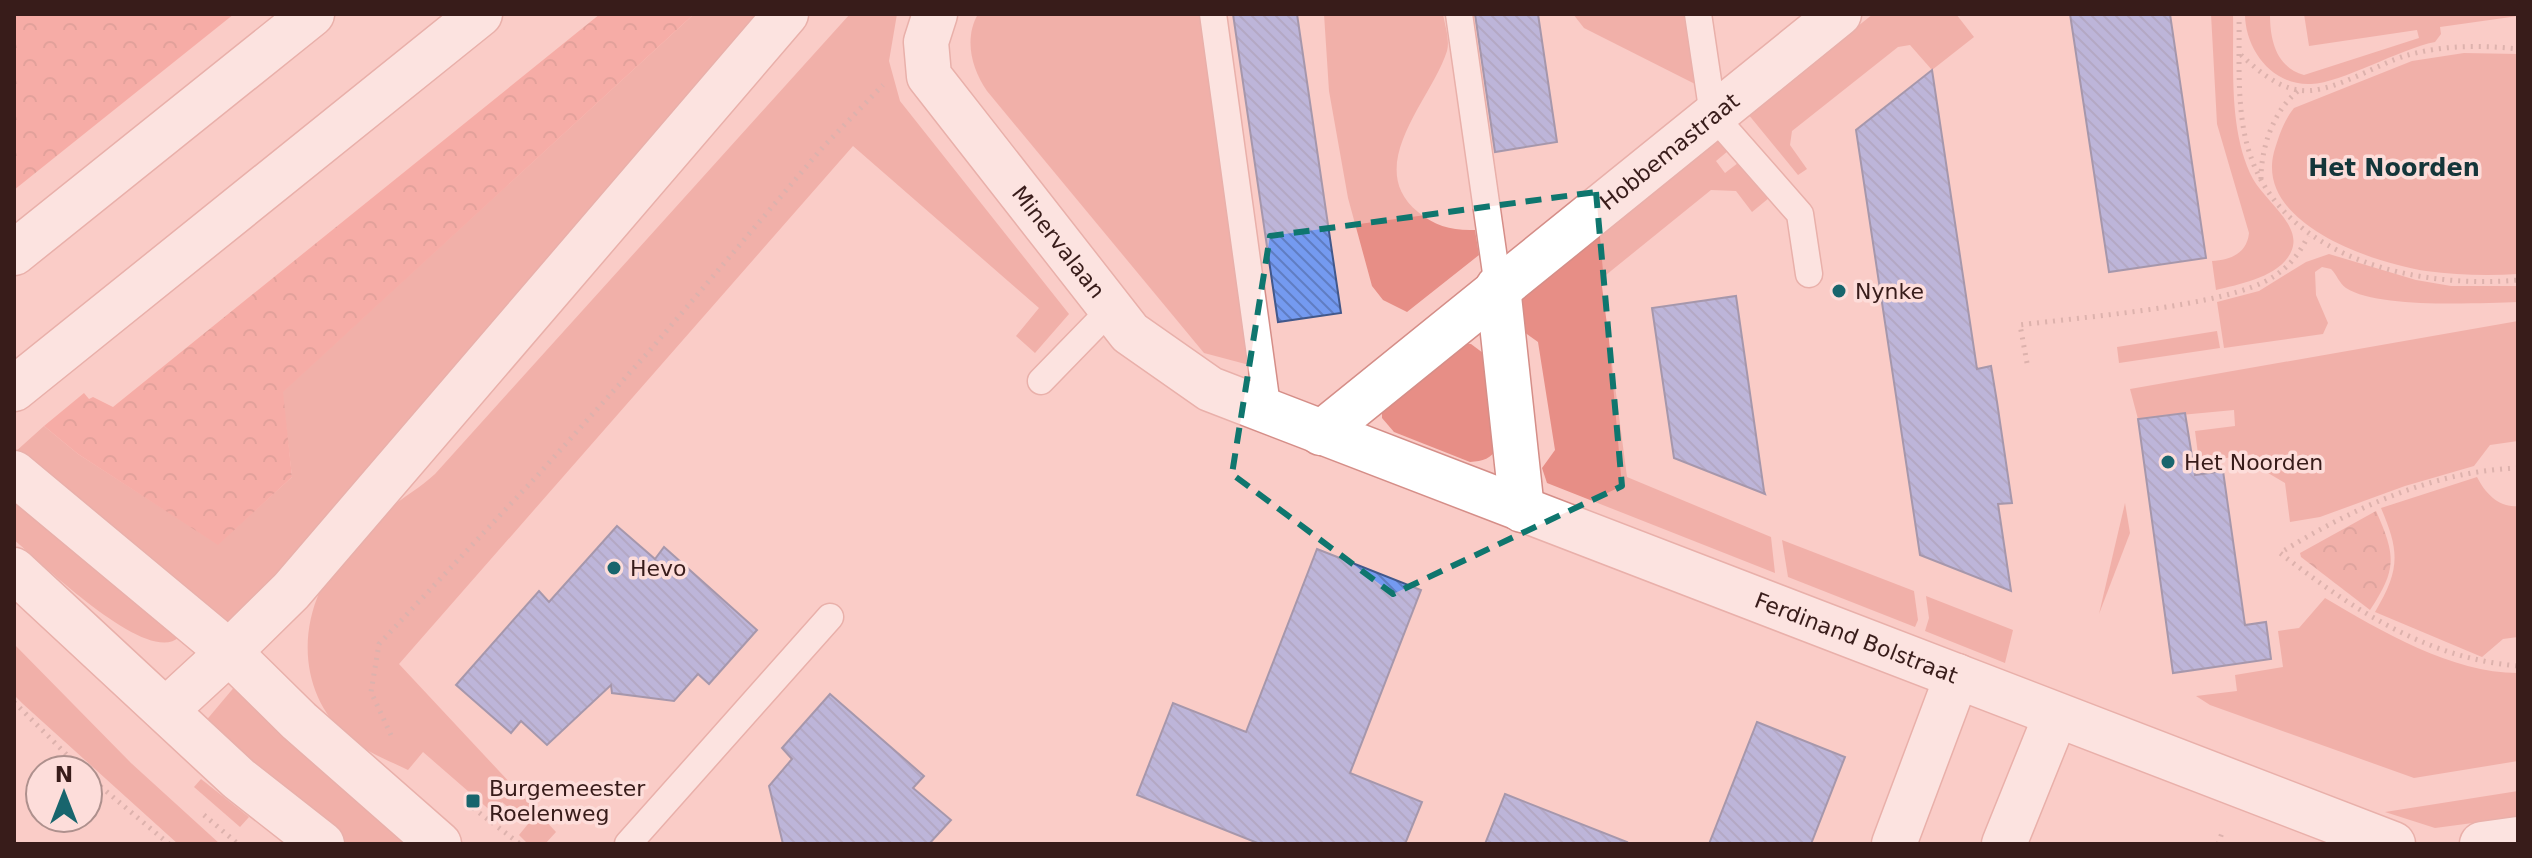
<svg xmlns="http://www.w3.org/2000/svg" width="2532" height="858" font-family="'DejaVu Sans',sans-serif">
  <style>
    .grass { fill: #e78e86 }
    .forest { fill: url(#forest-crowns) }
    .park { fill: url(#park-crowns) }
    .building { fill: url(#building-back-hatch); stroke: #42588b; stroke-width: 2 }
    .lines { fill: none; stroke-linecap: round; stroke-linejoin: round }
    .service-casing { stroke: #d58e88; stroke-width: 29 }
    .minor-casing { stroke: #d58e88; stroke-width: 47 }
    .secondary-casing { stroke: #d58e88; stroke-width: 47 }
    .motorway-casing { stroke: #d58e88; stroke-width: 47 }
    .path { stroke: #ba928e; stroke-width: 5; stroke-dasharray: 2 6; stroke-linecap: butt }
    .service { stroke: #fff; stroke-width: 26 }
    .minor { stroke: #fff; stroke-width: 44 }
    .secondary { stroke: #fff; stroke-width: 44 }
    .motorway { stroke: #fff; stroke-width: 44 }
    .marked { fill: none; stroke: #0f766e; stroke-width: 6; stroke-dasharray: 16 10; stroke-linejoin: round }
    .poi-dot { fill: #18656d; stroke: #fdddda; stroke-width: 3 }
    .labels { text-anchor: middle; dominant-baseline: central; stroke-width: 7; stroke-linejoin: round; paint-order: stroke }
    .street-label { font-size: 22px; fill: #381c1a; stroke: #fdddda }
    .poi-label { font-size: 22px; fill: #381c1a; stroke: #fdddda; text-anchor: start }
    .neighbourhood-label { font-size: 24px; font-weight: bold; fill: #14363a; stroke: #fdddda }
  </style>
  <defs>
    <pattern id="forest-crowns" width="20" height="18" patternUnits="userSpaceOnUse" patternTransform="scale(2)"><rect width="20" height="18" fill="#f2867e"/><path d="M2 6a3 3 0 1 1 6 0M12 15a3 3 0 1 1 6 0" fill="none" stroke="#c56d66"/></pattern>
    <pattern id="park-crowns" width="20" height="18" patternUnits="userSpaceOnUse" patternTransform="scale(2)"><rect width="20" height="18" fill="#e78e86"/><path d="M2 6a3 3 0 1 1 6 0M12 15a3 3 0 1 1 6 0" fill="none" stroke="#bc736d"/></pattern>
    <pattern id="building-back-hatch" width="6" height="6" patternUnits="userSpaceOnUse" patternTransform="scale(2)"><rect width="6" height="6" fill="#749af0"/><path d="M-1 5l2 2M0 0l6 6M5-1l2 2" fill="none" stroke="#607dc2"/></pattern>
  </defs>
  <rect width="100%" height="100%" fill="#faccc7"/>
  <g class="grass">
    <path d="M694,14H766L253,613L231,622H223L14,453L44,426L78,454L218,544L292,477L282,392Z"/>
    <path d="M850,14H897L889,61L900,101L1069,314L1035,353L1016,336L1039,308L853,146L399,664L556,832L545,844H528L519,835L528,824L502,802L492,812L423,752L408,770C388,760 365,752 348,737C306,702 297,642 320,591C328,574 367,530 382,515C398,500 419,489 435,474Z"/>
    <path d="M978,14H1200L1253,366L1204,353L987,91C971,68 964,38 978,14Z"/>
    <path d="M1324,14H1443C1445,25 1450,41 1447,51C1432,99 1362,166 1418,212C1435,226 1453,231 1475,230L1479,255L1407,312L1383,300L1372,286L1348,198L1329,91Z"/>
    <path d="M1573,14H1685L1697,85L1584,28Z"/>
    <path d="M1873,14H1956L1974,37L1932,70L1910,45L1898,47L1792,131L1790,145L1807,169L1798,175L1748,114Z"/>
    <path d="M2211,14H2233C2234,66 2228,131 2253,179C2264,199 2298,223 2293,246C2286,276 2240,284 2216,290L2212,261C2231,260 2247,253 2249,233L2217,124Z"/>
    <path d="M2245,14H2270C2270,40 2276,67 2304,75L2419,38L2417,30L2309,46L2304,14L2518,16L2440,27L2441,34L2435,42C2399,49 2342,83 2311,84C2272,86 2245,49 2245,14Z"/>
    <path d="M2464,53L2518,54V274C2487,276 2457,275 2426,271C2374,263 2255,224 2274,152C2279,136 2283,122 2294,108L2412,61Z"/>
    <path d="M1718,138L1728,151L1716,161L1725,173L1738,163L1769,198L1752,212L1736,191L1711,190L1601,279L1627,477L1771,537L1775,573L1547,483L1542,468L1555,450L1538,342L1521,330L1520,304L1525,294Z"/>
    <path d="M2329,254L2416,280L2451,286H2518V302C2479,303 2378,309 2346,288C2339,283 2337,275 2331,269L2322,267L2315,272L2316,295L2328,323L2323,334L2224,348L2217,302L2259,291L2306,262Z"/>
    <path d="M2518,321V441L2490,445L2474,466L2405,486L2320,517L2290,522L2285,483L2251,463L2255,462L2254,454L2199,462L2195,431L2235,426L2234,410L2138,419L2130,389Z"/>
    <path d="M2217,331L2220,348L2119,363L2117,347Z"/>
    <path d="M1460,343L1471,344L1483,353L1498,447C1491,459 1483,461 1470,462L1394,432L1382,418V406Z"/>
    <path d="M2477,477C2485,493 2499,508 2518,506V637L2503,639L2482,657L2375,612C2400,570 2400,552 2381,508Z"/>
    <path d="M14,491L179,637C148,668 39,560 14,540Z"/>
    <path d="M2125,503L2130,533L2099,614Z"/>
    <path d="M1782,540L1914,591L1918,620L1915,627L1788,577Z"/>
    <path d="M1926,596L2013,630L2005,663L1925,631L1929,618Z"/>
    <path d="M2325,598C2381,631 2452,673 2518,673V761L2414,778L2210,705L2196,696L2237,691L2235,675L2283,667L2278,631L2299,628Z"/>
    <path d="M14,644L131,763L220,844H178L23,704L14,695Z"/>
    <path d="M236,685L429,844H348L205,729L204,723Z"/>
    <path d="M201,779L249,817L240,827L194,787Z"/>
    <path d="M2518,791V817L2435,828L2385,812Z"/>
  </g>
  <g class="forest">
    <path d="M14,14H234L14,190Z"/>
    <path d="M600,14H694L283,392L292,477L218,545L78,454L44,426L84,393L89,399L93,397L113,407Z"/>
  </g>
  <path class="park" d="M2376,511C2396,556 2397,569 2370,610L2301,557L2300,553Z"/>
  <g class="building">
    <path d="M1233,14H1297L1341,313L1278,322Z"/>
    <path d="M1475,14H1538L1557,142L1495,152Z"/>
    <path d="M2070,14H2170L2206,258L2109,272Z"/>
    <path d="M1932,70L1977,369L1991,366L1997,402L2012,503L1998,504L2011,591L1920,555L1856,130Z"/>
    <path d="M1736,296L1764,491L1765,494L1674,458L1652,308Z"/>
    <path d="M2185,413L2195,475L2223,471L2245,625L2266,622L2271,659L2173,673L2138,419Z"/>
    <path d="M617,526L655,559L664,547L757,630L709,684L698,674L674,701L612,693L611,685L547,745L521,721L511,733L456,685L539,591L549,602Z"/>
    <path d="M1317,549L1421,590L1350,773L1422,802L1405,844H1260L1137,795L1173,703L1246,732Z"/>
    <path d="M830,694L924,776L913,788L951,820L929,844H783L769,786L792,759L782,748Z"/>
    <path d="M1757,722L1845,757L1811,844H1709Z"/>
    <path d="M1505,794L1627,842L1626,844H1485Z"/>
  </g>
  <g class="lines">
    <defs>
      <g id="service">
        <path d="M1213,14L1268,413"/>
        <path d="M1459,14L1498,287"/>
        <path d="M1698,14L1713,115L1800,214L1809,274"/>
        <path d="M1041,381L1111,309"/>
        <path d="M628,844L830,617"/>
      </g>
      <g id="minor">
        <path id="s1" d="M935,14L926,42L929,76L1130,333L1210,389L2393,844"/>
        <path d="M1498,287L1522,510"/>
        <path id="s2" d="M1321,433L1839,14"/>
        <path d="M1894,844L1957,676"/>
        <path d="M2004,844L2056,715"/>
        <path d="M2482,844L2518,839"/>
      </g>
      <g id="secondary">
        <path d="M14,473L229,652L299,721L439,844"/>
        <path d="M14,570L239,779L322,844"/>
        <path d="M166,710L229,652"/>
      </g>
      <g id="motorway">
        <path d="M14,253L312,14"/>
        <path d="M14,389L480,14"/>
        <path d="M229,652L291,591L786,14"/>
      </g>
    </defs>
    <use href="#service" class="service-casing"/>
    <use href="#minor" class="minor-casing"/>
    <use href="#secondary" class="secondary-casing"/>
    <use href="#motorway" class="motorway-casing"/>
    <g class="path">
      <path d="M2239,14C2240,60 2235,116 2252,160C2289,261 2422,289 2518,280"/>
      <path d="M2241,55C2256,69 2277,87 2298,90C2329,96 2378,63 2408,55C2444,45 2481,45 2518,49"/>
      <path d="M2261,179C2261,148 2273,111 2298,91"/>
      <path d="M2027,363L2020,325C2080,317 2226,307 2273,277C2289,267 2300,253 2308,236"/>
      <path d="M2518,468C2433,471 2351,509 2280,553C2351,608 2425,658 2518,666"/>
      <path d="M14,702L82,770"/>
      <path d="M391,735L371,692L379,644L537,476L652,348L823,147L883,85"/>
      <path d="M88,776L169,844"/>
      <path d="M473,808L520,844"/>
      <path d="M204,815L238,844"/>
      <path d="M2218,844L2223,830"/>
    </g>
    <use href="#service" class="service"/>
    <use href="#minor" class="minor"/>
    <use href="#secondary" class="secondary"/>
    <use href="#motorway" class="motorway"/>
  </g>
  <path d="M0 0H2532V858H0ZM1596,192L1622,486L1393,594L1232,474L1270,236Z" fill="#faccc7" fill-opacity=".55" fill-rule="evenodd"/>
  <path class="marked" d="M1596,192L1622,486L1393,594L1232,474L1270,236Z"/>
  <g class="poi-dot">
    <circle cx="1839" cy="291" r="8"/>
    <circle cx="2168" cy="462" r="8"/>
    <circle cx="614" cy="568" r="8"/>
    <rect x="465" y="793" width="16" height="16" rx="4"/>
  </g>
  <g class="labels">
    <g class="street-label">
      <text stroke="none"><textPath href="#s2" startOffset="448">Hobbemastraat</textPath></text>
      <text stroke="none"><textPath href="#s1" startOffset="274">Minervalaan</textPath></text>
      <text stroke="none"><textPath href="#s1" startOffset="1180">Ferdinand Bolstraat</textPath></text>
    </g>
    <g class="poi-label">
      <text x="1855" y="291">Nynke</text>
      <text x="2184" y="462">Het Noorden</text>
      <text x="630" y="568">Hevo</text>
      <text x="489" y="788">Burgemeester<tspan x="489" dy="25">Roelenweg</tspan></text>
    </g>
    <g class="neighbourhood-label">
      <text x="2394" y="168">Het Noorden</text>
    </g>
  </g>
  <rect width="2532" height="858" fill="none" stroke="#381c1a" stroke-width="32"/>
  <g transform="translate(64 794)"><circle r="38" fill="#fdddda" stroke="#ae908d" stroke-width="2"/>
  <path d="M0-6L14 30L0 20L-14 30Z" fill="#18656d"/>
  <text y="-12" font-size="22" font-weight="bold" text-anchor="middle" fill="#381c1a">N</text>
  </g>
</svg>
